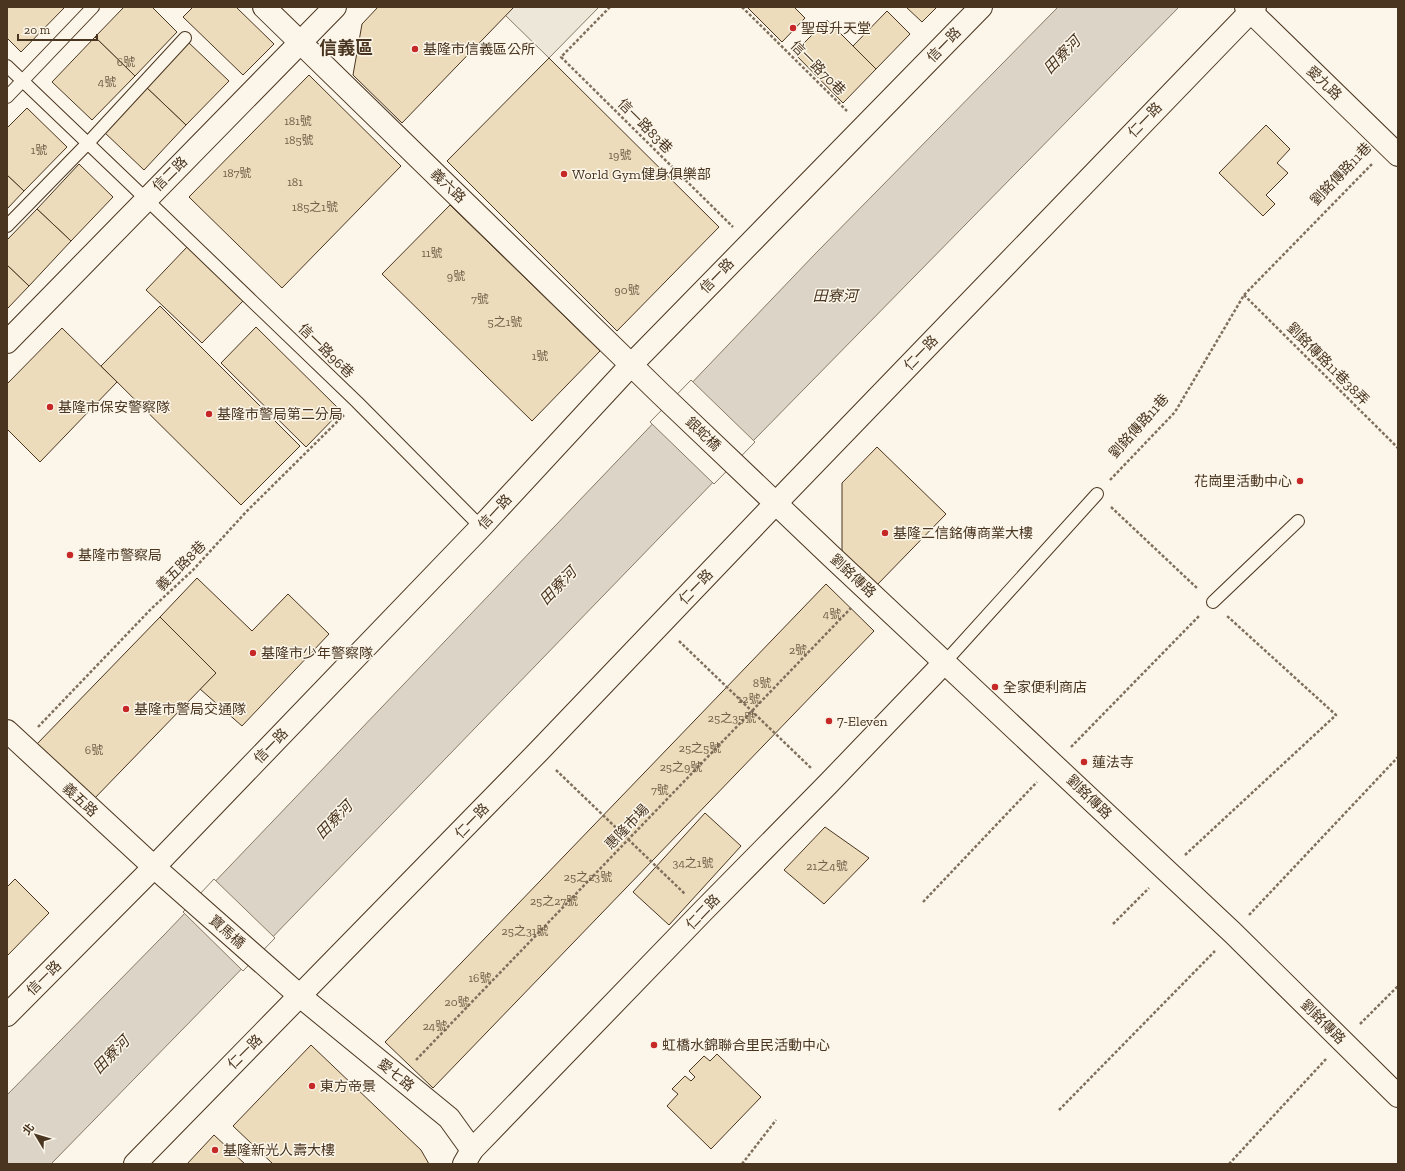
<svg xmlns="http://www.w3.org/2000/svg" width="1405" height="1171" font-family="'Zilla Slab','Noto Sans TC',serif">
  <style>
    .parking { fill: #ede7d9; stroke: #887966 }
    .water { fill: #dcd4c6; stroke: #887966 }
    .pier { fill: #fbf6e9; stroke: #887966 }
    .building { fill: #ecdcbc; stroke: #4a3520 }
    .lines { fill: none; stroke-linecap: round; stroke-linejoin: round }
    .lane-casing { stroke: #4a3520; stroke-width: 14 }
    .street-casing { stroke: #4a3520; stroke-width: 24 }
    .secondary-casing { stroke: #4a3520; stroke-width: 24 }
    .path { stroke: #7f6f5c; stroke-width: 2.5; stroke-dasharray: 3 2; stroke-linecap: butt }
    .lane { stroke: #fbf6e9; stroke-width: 12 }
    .street { stroke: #fbf6e9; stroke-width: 22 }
    .secondary { stroke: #fbf6e9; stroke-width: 22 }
    .poi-dot { fill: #c62828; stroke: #fbf6e9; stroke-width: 1.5 }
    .labels { text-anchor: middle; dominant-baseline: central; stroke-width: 3; stroke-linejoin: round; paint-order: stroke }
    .number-label { font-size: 12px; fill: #725f47 }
    .poi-label { font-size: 14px; fill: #4a3520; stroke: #fbf6e9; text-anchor: start }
    .street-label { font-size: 14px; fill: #4a3520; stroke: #fbf6e9 }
    .water-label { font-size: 15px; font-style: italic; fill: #4a3520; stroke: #fbf6e9 }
    .district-label { font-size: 18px; font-weight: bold; fill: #4a3520; stroke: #fbf6e9 }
  </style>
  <rect width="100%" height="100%" fill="#fbf6e9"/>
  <path class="parking" d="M514,7H599L549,58L505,15Z"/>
  <path class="water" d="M1058,7H1179L754,440L263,947L51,1164H7V1095L164,935L815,254Z"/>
  <g class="pier">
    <path d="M691,380L755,442L714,484L650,422Z"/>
    <path d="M214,879L275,938L243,971L183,912Z"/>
  </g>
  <g class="building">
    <path d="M7,7H63L64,8L21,52L7,38Z"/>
    <path d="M124,7H152L177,32L135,76L95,37Z"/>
    <path d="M193,7H236L274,44L243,75L183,17Z"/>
    <path d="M378,7H514L402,123L353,75L362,24Z"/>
    <path d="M747,7H794L805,18L782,42Z"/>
    <path d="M906,7H937L922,22Z"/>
    <path d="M887,11L910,34L876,69L853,46Z"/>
    <path d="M827,20L876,69L843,103L794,53Z"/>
    <path d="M95,37L135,76L92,120L52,82Z"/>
    <path d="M188,42L229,81L186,125L146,87Z"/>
    <path d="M549,58L719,227L617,331L447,161Z"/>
    <path d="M309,75L401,166L282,288L189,197Z"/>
    <path d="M146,87L186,125L144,170L103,131Z"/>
    <path d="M27,108L67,147L24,191L7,175V128Z"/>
    <path d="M1266,125L1290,149L1277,163L1288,173L1266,195L1275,204L1263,216L1219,173Z"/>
    <path d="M79,164L113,197L71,241L37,209Z"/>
    <path d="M7,175L24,191L7,209Z"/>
    <path d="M450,205L600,351L532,421L382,274Z"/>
    <path d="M37,209L71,241L29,286L7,265V240Z"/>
    <path d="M187,247L243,301L202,343L146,290Z"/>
    <path d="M7,265L29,286L7,309Z"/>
    <path d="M160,306L300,446L241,505L101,366Z"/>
    <path d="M256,327L341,411L306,447L221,363Z"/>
    <path d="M62,328L117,382L40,462L7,429V384Z"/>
    <path d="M877,447L946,514L876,586L842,553V483Z"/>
    <path d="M197,578L252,631L288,594L329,634L242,726L200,689L216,673L160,617Z"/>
    <path d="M826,584L874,631L433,1088L385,1042Z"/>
    <path d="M160,617L216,673L92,801L36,745Z"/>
    <path d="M705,813L741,846L669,925L633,892Z"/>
    <path d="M825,827L869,858L824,904L784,870Z"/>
    <path d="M15,879L49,913L7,956V887Z"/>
    <path d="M311,1045L421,1150L429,1164H273L233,1126Z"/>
    <path d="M717,1054L761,1097L711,1149L667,1106L678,1094L672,1089L685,1076L691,1081L695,1077L689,1071L704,1056L710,1061Z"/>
    <path d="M214,1135L245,1164H187Z"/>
  </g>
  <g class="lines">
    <defs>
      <g id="lane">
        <path d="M7,66L146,199L357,402L481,527"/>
        <path d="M7,97L93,7"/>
        <path d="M7,226L88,143L185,38"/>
        <path d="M1213,602L1298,521"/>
        <path d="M945,662L1097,494"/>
      </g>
      <g id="street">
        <path d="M264,7L661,394L831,556L1233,933L1398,1096"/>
        <path d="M1246,7L1398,155"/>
        <path d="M7,731L154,867L300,996L449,1118L472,1150"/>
        <path d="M464,1164L472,1150L703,911L828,784L945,662"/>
      </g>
      <g id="secondary">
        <path d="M7,342L335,7"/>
        <path d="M7,1015L154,867L481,527L631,365L981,7"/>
        <path d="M135,1164L538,752L776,503L1255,7"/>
      </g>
    </defs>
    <use href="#lane" class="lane-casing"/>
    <use href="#street" class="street-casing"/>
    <use href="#secondary" class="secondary-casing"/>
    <g class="path">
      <path d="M610,7L561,57L733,227"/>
      <path d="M742,7L847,111"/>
      <path d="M1244,295L1398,448"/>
      <path d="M1110,480L1175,412L1244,295L1372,164"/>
      <path d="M1111,507L1198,589"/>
      <path d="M679,641L811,768"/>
      <path d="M38,727L151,609L193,570L246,512L344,415"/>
      <path d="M1071,747L1199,616"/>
      <path d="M556,770L685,894"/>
      <path d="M1185,855L1336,715L1226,615"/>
      <path d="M923,902L1037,782"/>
      <path d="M1249,915L1398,757"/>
      <path d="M1113,924L1149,888"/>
      <path d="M1360,1024L1398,986"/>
      <path d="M416,1060L851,608"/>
      <path d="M1059,1110L1215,951"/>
      <path d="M742,1164L776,1120"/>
      <path d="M1229,1164L1326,1059"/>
    </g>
    <use href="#lane" class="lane"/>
    <use href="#street" class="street"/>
    <use href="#secondary" class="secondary"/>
  </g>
  <g class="poi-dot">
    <circle cx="793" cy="28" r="4"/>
    <circle cx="415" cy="49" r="4"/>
    <circle cx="564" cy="174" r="4"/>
    <circle cx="50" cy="407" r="4"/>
    <circle cx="209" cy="414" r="4"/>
    <circle cx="1300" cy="481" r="4"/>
    <circle cx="885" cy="533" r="4"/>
    <circle cx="70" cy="555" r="4"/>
    <circle cx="253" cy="653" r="4"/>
    <circle cx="995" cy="687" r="4"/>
    <circle cx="126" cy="709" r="4"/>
    <circle cx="829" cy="721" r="4"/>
    <circle cx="1084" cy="762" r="4"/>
    <circle cx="654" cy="1045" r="4"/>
    <circle cx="312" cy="1086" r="4"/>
    <circle cx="215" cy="1150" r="4"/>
  </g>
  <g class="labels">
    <g class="number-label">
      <text x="126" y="62">6號</text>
      <text x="107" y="82">4號</text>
      <text x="298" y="121">181號</text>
      <text x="299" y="140">185號</text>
      <text x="39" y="150">1號</text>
      <text x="620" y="155">19號</text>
      <text x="237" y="173">187號</text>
      <text x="295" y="182">181</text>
      <text x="315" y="207">185之1號</text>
      <text x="432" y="253">11號</text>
      <text x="456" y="276">9號</text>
      <text x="627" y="290">90號</text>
      <text x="480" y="299">7號</text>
      <text x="505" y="322">5之1號</text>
      <text x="540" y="356">1號</text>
      <text x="832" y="614">4號</text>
      <text x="798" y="650">2號</text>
      <text x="762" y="683">8號</text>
      <text x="749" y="699">12號</text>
      <text x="732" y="718">25之35號</text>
      <text x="700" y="748">25之5號</text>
      <text x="94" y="750">6號</text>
      <text x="681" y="767">25之9號</text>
      <text x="660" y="790">7號</text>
      <text x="693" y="863">34之1號</text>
      <text x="827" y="866">21之4號</text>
      <text x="588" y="877">25之23號</text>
      <text x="554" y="901">25之27號</text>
      <text x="525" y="931">25之31號</text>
      <text x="480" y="978">16號</text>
      <text x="457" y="1002">20號</text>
      <text x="435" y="1026">24號</text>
    </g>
    <g class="poi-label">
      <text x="801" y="28">聖母升天堂</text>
      <text x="423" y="49">基隆市信義區公所</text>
      <text x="572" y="174">World Gym健身俱樂部</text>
      <text x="58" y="407">基隆市保安警察隊</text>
      <text x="217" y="414">基隆市警局第二分局</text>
      <text x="1292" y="481" text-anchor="end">花崗里活動中心</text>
      <text x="893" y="533">基隆二信銘傳商業大樓</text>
      <text x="78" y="555">基隆市警察局</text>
      <text x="261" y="653">基隆市少年警察隊</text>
      <text x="1003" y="687">全家便利商店</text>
      <text x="134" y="709">基隆市警局交通隊</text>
      <text x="837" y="721">7-Eleven</text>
      <text x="1092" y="762">蓮法寺</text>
      <text x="662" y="1045">虹橋水錦聯合里民活動中心</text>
      <text x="320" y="1086">東方帝景</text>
      <text x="223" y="1150">基隆新光人壽大樓</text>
    </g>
    <g class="street-label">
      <text transform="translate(944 45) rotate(-46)">信一路</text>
      <text transform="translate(818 68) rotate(45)">信一路70巷</text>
      <text transform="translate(1324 83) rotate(44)">愛九路</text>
      <text transform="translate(1145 120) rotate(-46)">仁一路</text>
      <text transform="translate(645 126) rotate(45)">信一路83巷</text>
      <text transform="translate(170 174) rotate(-45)">信二路</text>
      <text transform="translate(1341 174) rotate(-46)">劉銘傳路11巷</text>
      <text transform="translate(448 186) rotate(44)">義六路</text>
      <text transform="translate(717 276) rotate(-46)">信一路</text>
      <text transform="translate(326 351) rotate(44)">信一路96巷</text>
      <text transform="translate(921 353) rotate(-46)">仁一路</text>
      <text transform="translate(1328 364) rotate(45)">劉銘傳路11巷38弄</text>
      <text transform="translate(1139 426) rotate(-48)">劉銘傳路11巷</text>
      <text transform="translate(703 434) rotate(44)">銀蛇橋</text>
      <text transform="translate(495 512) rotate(-47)">信一路</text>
      <text transform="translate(181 566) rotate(-45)">義五路8巷</text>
      <text transform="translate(853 576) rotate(43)">劉銘傳路</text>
      <text transform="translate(696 587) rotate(-46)">仁一路</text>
      <text transform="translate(271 746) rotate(-46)">信一路</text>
      <text transform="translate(1089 797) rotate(44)">劉銘傳路</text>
      <text transform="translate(80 800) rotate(43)">義五路</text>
      <text transform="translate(472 821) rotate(-46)">仁一路</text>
      <text transform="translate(627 827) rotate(-46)">惠隆市場</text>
      <text transform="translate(703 912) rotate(-46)">仁二路</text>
      <text transform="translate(227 932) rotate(41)">寶馬橋</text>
      <text transform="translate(44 978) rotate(-45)">信一路</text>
      <text transform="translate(1323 1022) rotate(45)">劉銘傳路</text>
      <text transform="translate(245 1052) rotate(-45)">仁一路</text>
      <text transform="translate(396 1075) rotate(39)">愛七路</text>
    </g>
    <g class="water-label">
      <text transform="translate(1062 55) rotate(-46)">田寮河</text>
      <text x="835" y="296">田寮河</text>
      <text transform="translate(558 586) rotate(-46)">田寮河</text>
      <text transform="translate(334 820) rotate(-46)">田寮河</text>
      <text transform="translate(111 1055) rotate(-46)">田寮河</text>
    </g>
    <g class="district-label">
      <text x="346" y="48">信義區</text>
    </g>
  </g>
  <rect width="1405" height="1171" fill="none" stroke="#4a3520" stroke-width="16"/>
  <g transform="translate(36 1135) rotate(308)" stroke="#fbf6e9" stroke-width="3" paint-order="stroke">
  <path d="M0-3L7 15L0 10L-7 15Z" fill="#4a3520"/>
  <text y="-6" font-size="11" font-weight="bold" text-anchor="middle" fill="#4a3520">北</text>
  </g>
  <path d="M18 34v6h79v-6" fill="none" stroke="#4a3520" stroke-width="2"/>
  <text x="24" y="34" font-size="12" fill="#4a3520" stroke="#fbf6e9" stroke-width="3" paint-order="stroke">20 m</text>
</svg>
